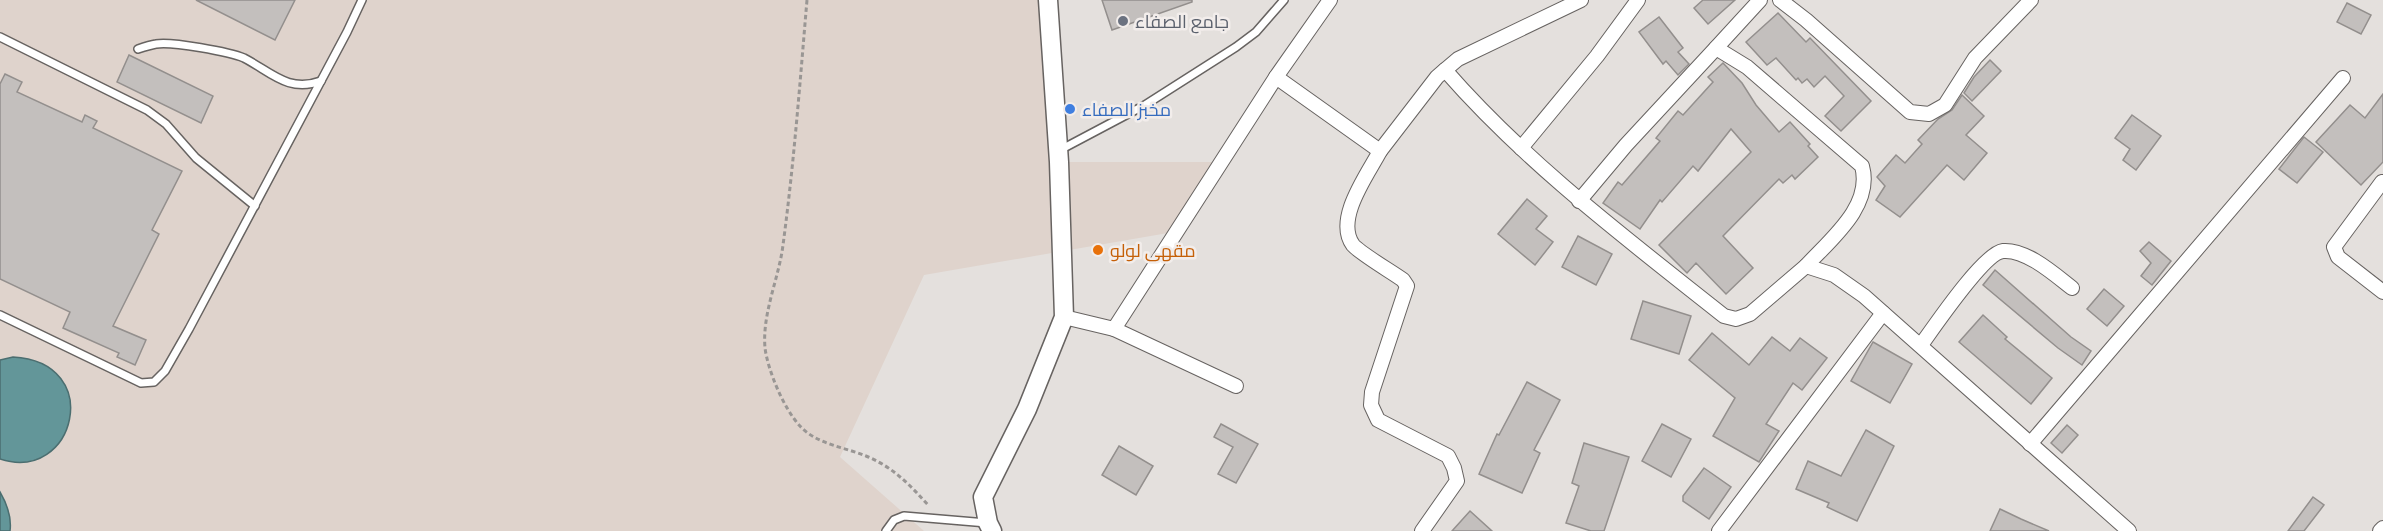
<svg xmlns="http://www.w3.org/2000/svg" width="2383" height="531" font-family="'Archivo Narrow',Cairo,sans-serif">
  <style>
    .built { fill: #dfd3cc }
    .water { fill: #639699; stroke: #4b6e70; stroke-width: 1.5 }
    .building { fill: #c3bfbd; stroke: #938f8d; stroke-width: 1.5 }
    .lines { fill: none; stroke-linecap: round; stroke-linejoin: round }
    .lane-casing { stroke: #676361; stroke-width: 10 }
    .street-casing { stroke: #676361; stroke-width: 16 }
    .secondary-casing { stroke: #676361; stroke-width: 21 }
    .path { stroke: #999694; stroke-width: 3; stroke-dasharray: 4.5 3; stroke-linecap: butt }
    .lane { stroke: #fff; stroke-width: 7 }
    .street { stroke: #fff; stroke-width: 14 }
    .secondary { stroke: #fff; stroke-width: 18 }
    .worship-dot { fill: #6b7280; stroke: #f2edeb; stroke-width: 2 }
    .shop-dot { fill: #3f7fe0; stroke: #f2edeb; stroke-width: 2 }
    .food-dot { fill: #e8710a; stroke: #f2edeb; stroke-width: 2 }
    .labels { text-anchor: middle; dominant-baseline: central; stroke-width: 5; stroke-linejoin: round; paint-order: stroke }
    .worship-label { font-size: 18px; fill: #5b616d; stroke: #f2edeb; text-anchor: start }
    .shop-label { font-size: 18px; fill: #366cbe; stroke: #f2edeb; text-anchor: start }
    .food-label { font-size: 18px; fill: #c56008; stroke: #f2edeb; text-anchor: start }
  </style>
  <rect width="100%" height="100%" fill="#e4e0dd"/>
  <path class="built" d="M0,0H1048L1059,162H1216L1168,233L924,275L840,457L924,531H0Z"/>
  <g class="water">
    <path d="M13,357C106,362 75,484 0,459V360Z"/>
    <path d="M0,492C7,504 12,516 10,531H0Z"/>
  </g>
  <g class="building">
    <path d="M196,0H295L275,40Z"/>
    <path d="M1102,0H1192V2L1112,30Z"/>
    <path d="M1703,0H1735L1708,24L1694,8Z"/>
    <path d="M2347,3L2371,15L2361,34L2337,22Z"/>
    <path d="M1778,13L1806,42L1810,38L1871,101L1841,131L1825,116L1844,96L1825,76L1814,87L1807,79L1802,83L1798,78L1796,80L1776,58L1767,65L1746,42Z"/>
    <path d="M1659,17L1683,48L1678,52L1689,64L1678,75L1666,61L1663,64L1639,32Z"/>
    <path d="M129,55L213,96L201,123L117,82Z"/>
    <path d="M1990,60L2001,71L1972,101L1964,93L1974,77Z"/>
    <path d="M1723,63L1742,83L1756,105L1779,132L1790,122L1810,144L1808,146L1818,157L1795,179L1792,175L1783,183L1779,179L1723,236L1753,268L1726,294L1696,263L1687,273L1659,245L1751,152L1731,129L1698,171L1693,166L1662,202L1660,200L1640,229L1603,203L1618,182L1622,185L1660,141L1656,138L1678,111L1683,115L1713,82L1708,77Z"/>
    <path d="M5,74L22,82L17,92L82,122L85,115L97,121L93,128L182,171L152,230L159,234L113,326L146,340L135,365L117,357L119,353L63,328L70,312L0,279V84Z"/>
    <path d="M2383,94V162L2361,185L2316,142L2350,105L2365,118Z"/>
    <path d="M1962,95L1984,116L1966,135L1987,153L1964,180L1947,165L1900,217L1876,200L1885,186L1877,177L1896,155L1905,163L1922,144L1918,140L1938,119L1952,110Z"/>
    <path d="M2132,115L2161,136L2136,170L2123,160L2130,149L2115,138Z"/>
    <path d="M2304,137L2323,152L2297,183L2279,169Z"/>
    <path d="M1527,199L1547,216L1536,229L1553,242L1535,265L1498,234Z"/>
    <path d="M1578,236L1612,254L1596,285L1562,267Z"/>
    <path d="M2149,242L2171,261L2152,285L2141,276L2151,263L2140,251Z"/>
    <path d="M1995,270L2071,337L2091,351L2082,365L2058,348L1983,285Z"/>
    <path d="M2104,289L2124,306L2107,326L2087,309Z"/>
    <path d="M1643,301L1691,316L1679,354L1631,339Z"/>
    <path d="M1983,315L2007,337L2005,339L2052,378L2031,404L1959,342Z"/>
    <path d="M1712,333L1749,365L1772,337L1790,351L1800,338L1827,358L1802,390L1793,383L1766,424L1779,431L1759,462L1713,436L1735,398L1689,360Z"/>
    <path d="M1873,342L1912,364L1890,403L1851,381Z"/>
    <path d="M1527,382L1560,400L1534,450L1540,453L1522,493L1479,474L1497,434L1499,435Z"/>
    <path d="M1221,424L1258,444L1236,483L1218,474L1233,447L1214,437Z"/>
    <path d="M1662,424L1691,439L1671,477L1642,461Z"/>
    <path d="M2067,425L2078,435L2062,453L2051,443Z"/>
    <path d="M1866,430L1894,446L1857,521L1827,507L1829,503L1796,489L1808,461L1841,476Z"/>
    <path d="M1584,443L1629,457L1604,531H1591L1566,523L1579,486L1572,483Z"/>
    <path d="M1119,446L1153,466L1136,495L1102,475Z"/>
    <path d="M1704,468L1731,487L1709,519L1683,501V496Z"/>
    <path d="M2313,497L2324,505L2304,531H2288Z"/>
    <path d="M2000,509L2021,519L2049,531H1990Z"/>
    <path d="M1470,511L1492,531H1452Z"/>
  </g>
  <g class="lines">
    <defs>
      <g id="lane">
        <path d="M0,37L147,110L166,124L196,158L255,206"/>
        <path d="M138,49C144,47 150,45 156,44C171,41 230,52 244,58C271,72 288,93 321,81"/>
        <path d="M1060,150L1145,105L1236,47L1256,32L1284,0"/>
        <path d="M0,315L141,383L154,382L165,371L189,329L347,32L362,0"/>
        <path d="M886,531L894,520L904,516L987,523"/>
      </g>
      <g id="street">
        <path d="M1581,0L1458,59L1445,70C1527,164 1627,239 1724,316L1736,319L1750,314L1806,266L1834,275L1864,296L2129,531"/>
        <path d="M1780,0L1806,20L1910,112L1929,114L1945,105L1975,58L2031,0"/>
        <path d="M1716,48L1760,0"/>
        <path d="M1276,77L1380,151L1437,77L1445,70"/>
        <path d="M1521,148L1597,56L1638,0"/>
        <path d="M1380,151C1368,174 1334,219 1353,245C1361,254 1392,272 1403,280L1407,286L1372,392L1371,405L1378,420L1448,456L1454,468L1457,481L1422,531"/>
        <path d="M2382,182L2334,247L2338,257L2383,292"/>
        <path d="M1579,201L1626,145L1716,48L1747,67L1862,166C1873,206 1831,239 1806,266"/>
        <path d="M1064,317L1114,329L1276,77L1330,0"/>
        <path d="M1114,329L1236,386"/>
        <path d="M1921,345C1934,327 1984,253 2003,251C2026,249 2054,274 2072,288"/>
        <path d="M2030,444L2343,78"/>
        <path d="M1719,531L1883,313"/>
        <path d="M2380,531L2383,528"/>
      </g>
      <path id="secondary" d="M992,531L988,523L983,497L1027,409L1064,317L1059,162L1048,0"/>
    </defs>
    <use href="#lane" class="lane-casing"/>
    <use href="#street" class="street-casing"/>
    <use href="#secondary" class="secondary-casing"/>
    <path class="path" d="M807,0C800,82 794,163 783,245C779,278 762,313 765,348C768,371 784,409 800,426C816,444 844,447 866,456C893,467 910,485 929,506"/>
    <use href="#lane" class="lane"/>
    <use href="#street" class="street"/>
    <use href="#secondary" class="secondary"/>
  </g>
  <circle class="worship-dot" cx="1123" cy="21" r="6"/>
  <circle class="shop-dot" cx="1070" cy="109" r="6"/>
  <circle class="food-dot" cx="1098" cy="250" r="6"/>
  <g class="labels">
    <g class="worship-label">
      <text x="1135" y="21">جامع الصفاء</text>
    </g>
    <g class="shop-label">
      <text x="1082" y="109">مخبز الصفاء</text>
    </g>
    <g class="food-label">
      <text x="1110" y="250">مقهى لولو</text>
    </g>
  </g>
</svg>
